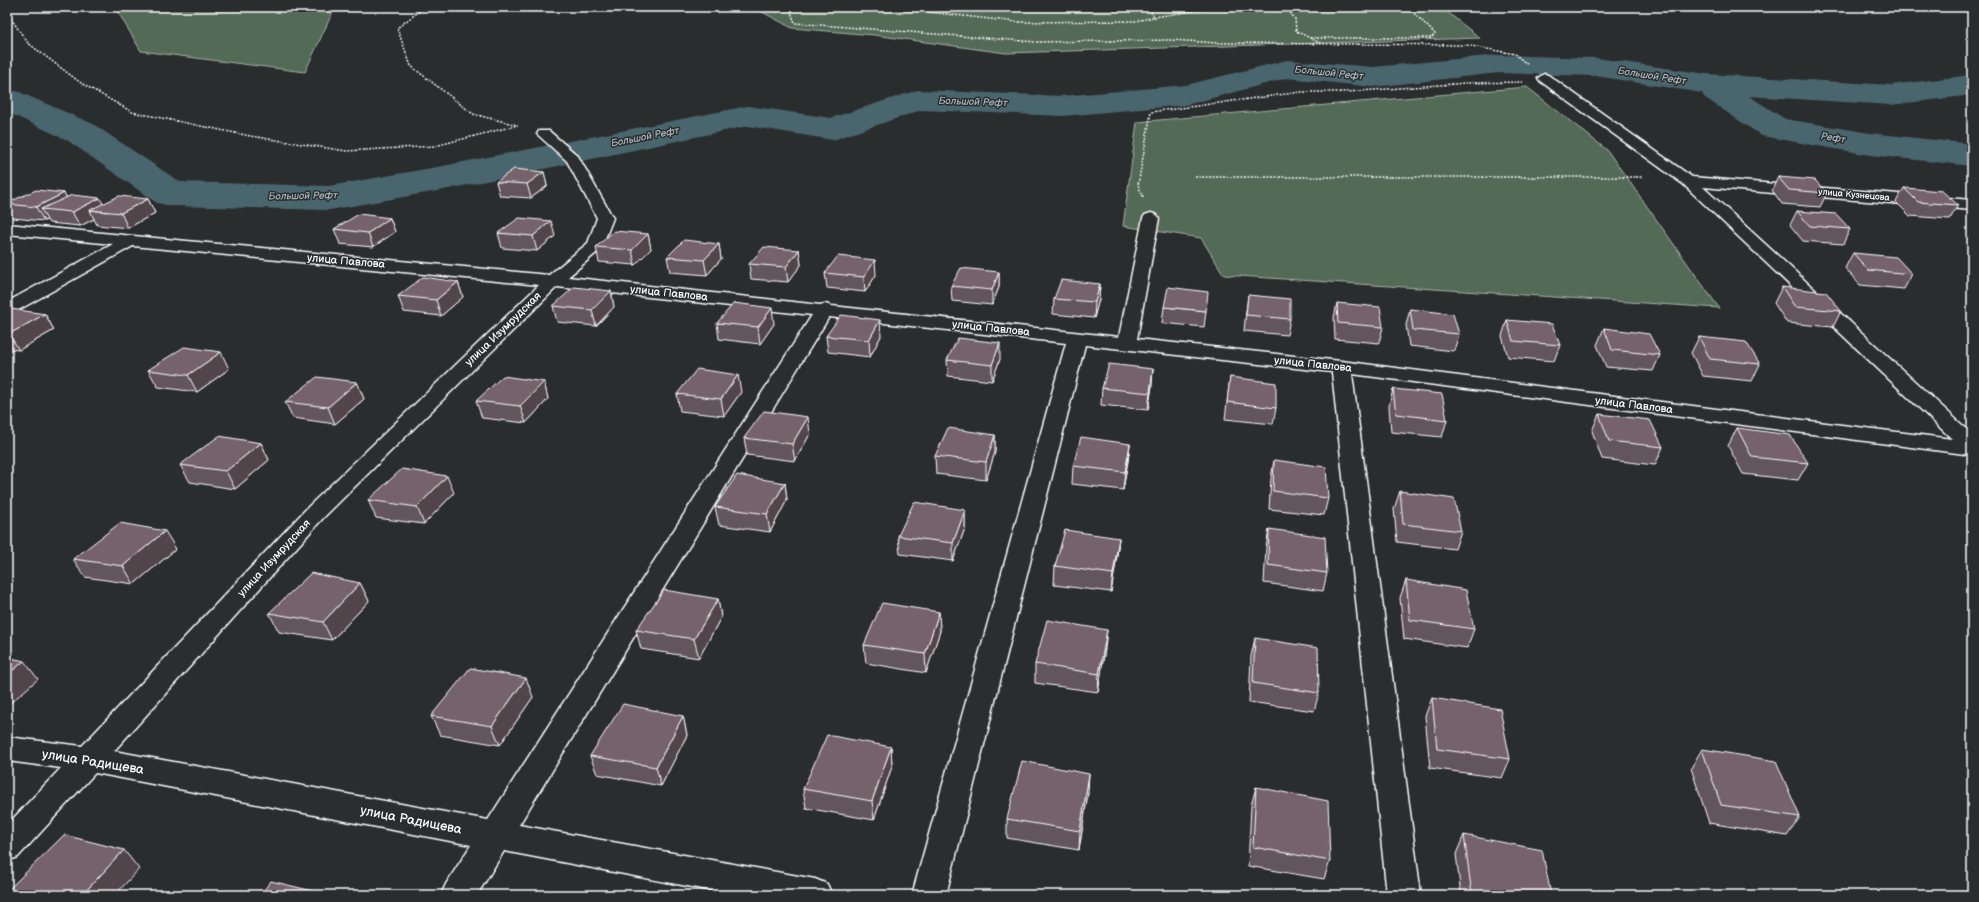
<svg xmlns="http://www.w3.org/2000/svg" width="1979" height="902" font-family="'Balsamiq Sans',sans-serif">
  <style>
    .green { fill: #526a57; stroke: #a8b4ab }
    .lines { fill: none; stroke-linecap: round; stroke-linejoin: round }
    .river { fill: #4a666e; fill-rule: evenodd }
    .minor-casing { stroke: #fff; stroke-width: 3 }
    .path { stroke: #fff; stroke-width: 1.5; stroke-dasharray: 2 1.5; stroke-linecap: butt }
    .minor { fill: #2a2d2e; fill-rule: evenodd }
    .wall { fill: #64545b; stroke: #fff }
    .shaded-wall { fill: #51454a; stroke: #fff }
    .building { fill: #74626a; stroke: #fff }
    .labels { text-anchor: middle; dominant-baseline: central; stroke-width: 3; stroke-linejoin: round; paint-order: stroke }
    .far-street-label { font-size: 9px; fill: #fff; stroke: #2a2d2e }
    .far-water-label { font-size: 10px; font-style: italic; fill: #aebabe; stroke: #2a2d2e }
    .street-label { font-size: 11px; fill: #fff; stroke: #2a2d2e }
    .near-street-label { font-size: 13px; fill: #fff; stroke: #2a2d2e }
  </style>
  <rect width="100%" height="100%" fill="#2a2d2e"/>
  <filter id="ink" filterUnits="userSpaceOnUse"><feTurbulence type="fractalNoise" baseFrequency=".025" numOctaves="2"/><feDisplacementMap in="SourceGraphic" scale="8" xChannelSelector="R" yChannelSelector="G"/><feConvolveMatrix kernelMatrix="1 2 1 2 8 2 1 2 1" color-interpolation-filters="sRGB"/></filter>
  <g filter="url(#ink)">
    <g class="green">
      <path d="M115,7H335L305,72L141,51Z"/>
      <path d="M753,7H1454L1446,11L1480,38L1006,53L874,35L792,28Z"/>
      <path d="M1527,87L1607,150L1719,308L1224,275L1201,238L1123,226L1137,122Z"/>
    </g>
    <g class="lines">
      <path class="river" d="M1498,55L1596,58L1707,74L1891,85L1972,75V95L1891,105L1749,96L1785,119L1870,133L1972,144V166L1870,155L1762,136L1704,97L1702,93L1596,76L1498,73L1373,87L1287,78L1186,105L1062,116L921,110L833,140L748,126L443,190L329,210L171,206L157,203L67,140L7,112V89L19,92L93,124L180,182L329,186L443,166L748,106L831,118L918,90L1062,96L1186,85L1287,60L1373,67Z"/>
      <defs>
        <path id="minor" d="M1544,74L1548,75L1692,177L1972,200V210L1703,187L1972,434V455L1352,374L1421,895H1387L1332,372L1085,345L946,895H912L1066,343L829,317L519,825L815,879L827,884L832,895H734L504,851L477,895H441L446,884L471,845L95,773L18,857L7,861V825L61,768L7,761V737L82,746L308,507L539,285L133,246L13,313L7,314V302L113,244L7,234V224L549,275L588,243L597,218L567,161L537,134L539,131H549L578,156L613,218L601,249L568,277L820,305L825,304L832,306L1119,337L1143,218L1145,215L1151,213L1157,215L1159,218L1137,339L1341,361L1952,439L1683,184L1540,81L1538,78ZM557,287L812,315L488,820L114,751L324,517Z"/>
      </defs>
      <use href="#minor" class="minor-casing"/>
      <g class="path">
        <path d="M425,7L397,28L411,66L473,114L517,125"/>
        <path d="M469,7H514"/>
        <path d="M789,7L795,23L1036,42L1170,40L1219,43L1466,45L1515,54L1528,65"/>
        <path d="M883,7L1017,22L1136,21L1154,17L1148,7"/>
        <path d="M1286,7L1295,19L1296,31L1322,44"/>
        <path d="M7,13L28,43L81,83L132,112L250,136L346,151L435,146L518,125"/>
        <path d="M1154,17L1220,7"/>
        <path d="M1310,38H1431L1435,34L1408,7"/>
        <path d="M1195,177H1643"/>
        <path d="M1143,197L1138,185L1151,112L1301,92H1347L1466,83L1523,82"/>
      </g>
      <use href="#minor" class="minor"/>
    </g>
    <g class="wall">
      <path d="M544,172L547,186L531,198L500,196L496,182Z"/>
      <path d="M1778,177L1827,193L1820,207L1782,204L1772,190Z"/>
      <path d="M1904,188L1958,205L1950,219L1910,216L1896,202Z"/>
      <path d="M64,193L66,197L103,204L148,199L155,213L128,228L97,225L94,219L80,226L49,223L47,220L44,221L13,218L7,207V203Z"/>
      <path d="M1797,211L1850,229L1843,244L1803,241L1790,225Z"/>
      <path d="M390,218L395,232L373,247L340,244L334,229Z"/>
      <path d="M498,233L555,236L537,251L502,248Z"/>
      <path d="M648,234L651,249L635,265L599,262L596,247Z"/>
      <path d="M719,244L721,259L707,275L670,272L667,257Z"/>
      <path d="M799,250L801,265L788,282L751,279L749,264Z"/>
      <path d="M1853,253L1912,274L1904,289L1860,285L1845,268Z"/>
      <path d="M999,272V287L992,305L952,301L951,286Z"/>
      <path d="M825,273L876,275L865,292L827,288Z"/>
      <path d="M458,282L463,297L441,316L404,312L398,296Z"/>
      <path d="M1100,284L1099,299L1094,318L1053,314L1054,299Z"/>
      <path d="M1782,287L1841,311L1833,327L1787,323L1774,303Z"/>
      <path d="M611,291L614,307L596,326L557,322L553,306Z"/>
      <path d="M1248,295L1290,319L1287,335L1244,331L1246,311Z"/>
      <path d="M1337,303L1383,327L1379,343L1335,339L1334,318Z"/>
      <path d="M1164,307L1206,311L1204,327L1162,323Z"/>
      <path d="M1410,309L1459,334L1454,351L1409,346L1406,325Z"/>
      <path d="M7,311L45,314L54,330L19,350L7,349Z"/>
      <path d="M1507,320L1560,345L1554,361L1508,357L1502,336Z"/>
      <path d="M717,323L774,324L760,344L719,339Z"/>
      <path d="M1604,328L1660,355L1653,371L1606,367L1597,345Z"/>
      <path d="M826,336H881L870,357L828,352Z"/>
      <path d="M1699,337L1760,364L1752,381L1703,376L1691,353Z"/>
      <path d="M1000,359L992,381L948,376L947,360Z"/>
      <path d="M229,369L197,392L158,387L148,370Z"/>
      <path d="M1230,377L1276,408L1273,424L1225,419Z"/>
      <path d="M357,382L364,399L335,424L293,418L285,402Z"/>
      <path d="M544,382L548,399L526,423L482,418L476,401Z"/>
      <path d="M1152,386L1148,410L1101,405L1102,388Z"/>
      <path d="M1393,389L1447,420L1442,437L1391,432L1389,406Z"/>
      <path d="M741,392L724,416L680,411L677,394Z"/>
      <path d="M1599,414L1663,447L1655,465L1602,459L1592,431Z"/>
      <path d="M1737,428L1808,463L1798,480L1743,474L1728,446Z"/>
      <path d="M810,434L795,461L747,455L744,438Z"/>
      <path d="M995,435V452L986,480L936,474L935,456Z"/>
      <path d="M261,443L269,460L235,489L190,482L180,465Z"/>
      <path d="M1130,444L1128,461L1123,490L1072,484L1073,466Z"/>
      <path d="M1274,460L1328,498L1324,515L1269,509L1271,478Z"/>
      <path d="M785,483L787,500L770,532L719,525L715,507Z"/>
      <path d="M1400,491L1461,531L1455,549L1397,542L1394,509Z"/>
      <path d="M454,493L424,524L376,518L368,500Z"/>
      <path d="M965,510V528L953,561L900,554L898,536Z"/>
      <path d="M1269,529L1327,573L1323,591L1264,583L1266,547Z"/>
      <path d="M1119,538L1117,556L1111,592L1054,585L1055,566Z"/>
      <path d="M176,549L134,584L85,577L73,559Z"/>
      <path d="M1406,580L1474,629L1467,648L1404,639L1400,598Z"/>
      <path d="M360,583L369,601L332,640L279,632L269,613Z"/>
      <path d="M718,599L721,617L699,658L641,649L636,630Z"/>
      <path d="M939,612L940,631L926,673L866,663L864,645Z"/>
      <path d="M1255,638L1319,693L1314,711L1249,702L1251,656Z"/>
      <path d="M1105,649L1098,692L1035,683V664Z"/>
      <path d="M533,697L500,745L440,735L431,716Z"/>
      <path d="M1432,698L1510,759L1502,778L1430,768L1425,716Z"/>
      <path d="M683,716L687,735L661,786L597,774L590,756Z"/>
      <path d="M891,747L892,766L874,820L806,808L803,789Z"/>
      <path d="M1702,749L1800,817L1787,836L1709,823L1691,768Z"/>
      <path d="M1256,787L1330,861L1324,879L1248,866L1251,806Z"/>
      <path d="M1088,793L1079,850L1007,838V819Z"/>
      <path d="M1464,835L1551,895H1461L1456,854Z"/>
    </g>
    <g class="shaded-wall">
      <path d="M544,172L547,186L531,198L527,184Z"/>
      <path d="M64,193L72,207L41,209L47,220L44,221L36,207Z"/>
      <path d="M100,198L107,212L90,210L94,219L80,226L72,212Z"/>
      <path d="M148,199L155,213L128,228L121,213Z"/>
      <path d="M390,218L395,232L373,247L368,233Z"/>
      <path d="M551,221L555,236L537,251L533,236Z"/>
      <path d="M648,234L651,249L635,265L632,250Z"/>
      <path d="M719,244L721,259L707,275L704,260Z"/>
      <path d="M799,250L801,265L788,282L786,267Z"/>
      <path d="M875,260L876,275L865,292L864,277Z"/>
      <path d="M999,272V287L992,305V290Z"/>
      <path d="M458,282L463,297L441,316L436,300Z"/>
      <path d="M1100,284L1099,299L1094,318L1095,302Z"/>
      <path d="M611,291L614,307L596,326L592,310Z"/>
      <path d="M772,308L774,324L760,344L758,327Z"/>
      <path d="M45,314L54,330L19,350L9,334Z"/>
      <path d="M880,320L881,336L870,357L869,340Z"/>
      <path d="M1000,343V359L992,381V365Z"/>
      <path d="M221,352L229,369L197,392L188,375Z"/>
      <path d="M1153,369L1152,386L1148,410L1150,393Z"/>
      <path d="M738,375L741,392L724,416L721,399Z"/>
      <path d="M357,382L364,399L335,424L328,407Z"/>
      <path d="M544,382L548,399L526,423L520,406Z"/>
      <path d="M808,417L810,434L795,461L792,444Z"/>
      <path d="M995,435V452L986,480V462Z"/>
      <path d="M261,443L269,460L235,489L226,471Z"/>
      <path d="M1130,444L1128,461L1123,490L1125,472Z"/>
      <path d="M447,476L454,493L424,524L417,507Z"/>
      <path d="M785,483L787,500L770,532L767,514Z"/>
      <path d="M965,510V528L953,561V543Z"/>
      <path d="M165,531L176,549L134,584L123,566Z"/>
      <path d="M1119,538L1117,556L1111,592L1113,574Z"/>
      <path d="M360,583L369,601L332,640L323,622Z"/>
      <path d="M718,599L721,617L699,658L694,639Z"/>
      <path d="M939,612L940,631L926,673L925,654Z"/>
      <path d="M1107,630L1105,649L1098,692L1099,674Z"/>
      <path d="M24,661L38,679L7,706V675Z"/>
      <path d="M526,678L533,697L500,745L492,726Z"/>
      <path d="M683,716L687,735L661,786L656,767Z"/>
      <path d="M891,747L892,766L874,820L872,801Z"/>
      <path d="M1089,774L1088,793L1079,850L1080,831Z"/>
      <path d="M124,850L139,869L115,895H82Z"/>
    </g>
    <g class="building">
      <path d="M514,169L544,172L527,184L496,182Z"/>
      <path d="M1778,177L1815,180L1827,193L1789,190Z"/>
      <path d="M1904,188L1942,191L1958,205L1918,202Z"/>
      <path d="M36,190L64,193L36,207L7,204V203Z"/>
      <path d="M72,195L100,198L72,212L41,209Z"/>
      <path d="M119,196L148,199L121,213L90,210Z"/>
      <path d="M1797,211L1836,214L1850,229L1810,226Z"/>
      <path d="M359,214L390,218L368,233L334,229Z"/>
      <path d="M519,218L551,221L533,236L498,233Z"/>
      <path d="M614,231L648,234L632,250L596,247Z"/>
      <path d="M684,240L719,244L704,260L667,257Z"/>
      <path d="M764,247L799,250L786,267L749,264Z"/>
      <path d="M1853,253L1896,257L1912,274L1868,270Z"/>
      <path d="M838,256L875,260L864,277L825,273Z"/>
      <path d="M961,268L999,272L992,290L951,286Z"/>
      <path d="M423,277L458,282L436,300L398,296Z"/>
      <path d="M1061,280L1100,284L1095,302L1054,299Z"/>
      <path d="M574,287L611,291L592,310L553,306Z"/>
      <path d="M1168,287L1208,292L1206,311L1164,307Z"/>
      <path d="M1782,287L1826,292L1841,311L1795,307Z"/>
      <path d="M1248,295L1290,299V319L1246,315Z"/>
      <path d="M734,303L772,308L758,327L717,323Z"/>
      <path d="M1337,303L1380,307L1383,327L1338,323Z"/>
      <path d="M11,309L45,314L9,334H7V311Z"/>
      <path d="M1410,309L1453,314L1459,334L1413,330Z"/>
      <path d="M841,315L880,320L869,340L826,336Z"/>
      <path d="M1507,320L1552,324L1560,345L1513,341Z"/>
      <path d="M1604,328L1649,334L1660,355L1612,350Z"/>
      <path d="M1699,337L1746,342L1760,364L1710,359Z"/>
      <path d="M958,338L1000,343L992,365L947,360Z"/>
      <path d="M184,347L221,352L188,375L148,370Z"/>
      <path d="M1109,364L1153,369L1150,393L1102,388Z"/>
      <path d="M697,369L738,375L721,399L677,394Z"/>
      <path d="M503,376L544,382L520,406L476,401Z"/>
      <path d="M317,377L357,382L328,407L285,402Z"/>
      <path d="M1230,377L1276,383V408L1227,402Z"/>
      <path d="M1393,389L1442,394L1447,420L1396,414Z"/>
      <path d="M764,411L808,417L792,444L744,438Z"/>
      <path d="M1599,414L1650,420L1663,447L1609,441Z"/>
      <path d="M948,428L995,435L986,462L935,456Z"/>
      <path d="M1737,428L1790,435L1808,463L1752,457Z"/>
      <path d="M219,436L261,443L226,471L180,465Z"/>
      <path d="M1081,437L1130,444L1125,472L1073,466Z"/>
      <path d="M1274,460L1326,467L1328,498L1273,491Z"/>
      <path d="M402,469L447,476L417,507L368,500Z"/>
      <path d="M737,475L785,483L767,514L715,507Z"/>
      <path d="M1400,491L1454,499L1461,531L1403,524Z"/>
      <path d="M914,502L965,510L953,543L898,536Z"/>
      <path d="M120,523L165,531L123,566L73,559Z"/>
      <path d="M1269,529L1325,537L1327,573L1268,565Z"/>
      <path d="M1065,530L1119,538L1113,574L1055,566Z"/>
      <path d="M311,573L360,583L323,622L269,613Z"/>
      <path d="M1406,580L1466,590L1474,629L1410,620Z"/>
      <path d="M664,590L718,599L694,639L636,630Z"/>
      <path d="M882,603L939,612L925,654L864,645Z"/>
      <path d="M1047,620L1107,630L1099,674L1035,664Z"/>
      <path d="M1255,638L1318,648L1319,693L1253,683Z"/>
      <path d="M7,657L24,661L7,675Z"/>
      <path d="M470,668L526,678L492,726L431,716Z"/>
      <path d="M1432,698L1500,709L1510,759L1437,749Z"/>
      <path d="M623,704L683,716L656,767L590,756Z"/>
      <path d="M827,735L891,747L872,801L803,789Z"/>
      <path d="M1702,749L1776,761L1800,817L1721,805Z"/>
      <path d="M1022,761L1089,774L1080,831L1007,819Z"/>
      <path d="M1256,787L1328,801L1330,861L1253,847Z"/>
      <path d="M64,835L124,850L82,895H7V891Z"/>
      <path d="M1464,835L1542,850L1551,895H1472Z"/>
      <path d="M271,881L329,895H260Z"/>
    </g>
  </g>
  <g class="labels">
    <g class="far-street-label">
      <text transform="translate(1854 195) rotate(5)">улица Кузнецова</text>
    </g>
    <g class="far-water-label">
      <text transform="translate(1329 73) rotate(6)">Большой Рефт</text>
      <text transform="translate(1652 76) rotate(9)">Большой Рефт</text>
      <text transform="translate(973 102) rotate(2)">Большой Рефт</text>
      <text transform="translate(645 137) rotate(-11)">Большой Рефт</text>
      <text transform="translate(1833 138) rotate(9)">Рефт</text>
      <text transform="translate(303 196) rotate(-1)">Большой Рефт</text>
    </g>
    <g class="street-label">
      <text transform="translate(346 261) rotate(5)">улица Павлова</text>
      <text transform="translate(669 293) rotate(6)">улица Павлова</text>
      <text transform="translate(991 328) rotate(6)">улица Павлова</text>
      <text transform="translate(503 329) rotate(-44)">улица Изумрудская</text>
      <text transform="translate(1313 364) rotate(6)">улица Павлова</text>
      <text transform="translate(1634 405) rotate(7)">улица Павлова</text>
      <text transform="translate(274 558) rotate(-47)">улица Изумрудская</text>
    </g>
    <g class="near-street-label">
      <text transform="translate(93 762) rotate(9)">улица Радищева</text>
      <text transform="translate(411 820) rotate(11)">улица Радищева</text>
    </g>
  </g>
  <rect width="1979" height="902" fill="none" stroke="#2a2d2e" stroke-width="24"/>
  <rect x="12" y="12" width="1955" height="878" fill="none" stroke="#fff" stroke-width="1.5" filter="url(#ink)"/>
</svg>
